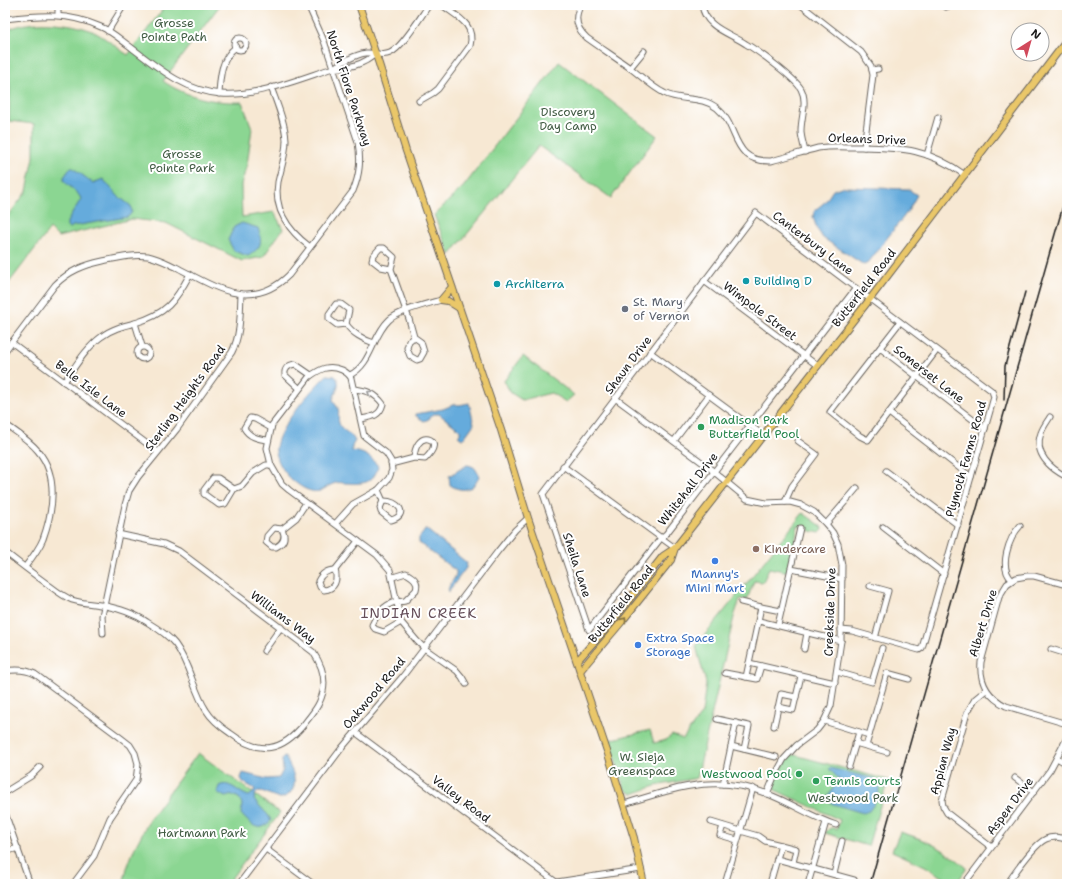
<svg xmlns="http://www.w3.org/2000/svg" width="1072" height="889" font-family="'Shantell Sans',sans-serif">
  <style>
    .green { fill: #8bd692; stroke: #547957 }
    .water { fill: #65abdc; stroke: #40647c }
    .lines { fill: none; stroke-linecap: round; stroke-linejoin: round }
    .minor-casing { stroke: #69635c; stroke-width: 7 }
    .major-casing { stroke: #69635c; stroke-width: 8 }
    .minor { stroke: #fff; stroke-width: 5 }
    .major { stroke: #eac769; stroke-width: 6 }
    .rail { stroke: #1c1c1c; stroke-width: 1.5 }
    .oneway { stroke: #999 }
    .oneway2 { stroke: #837242 }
    .culture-dot { fill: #0f9aa8; stroke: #fff; stroke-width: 1.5 }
    .worship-dot { fill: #6b7280; stroke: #fff; stroke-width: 1.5 }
    .leisure-dot { fill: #2e9e5b; stroke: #fff; stroke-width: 1.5 }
    .education-dot { fill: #8d6e63; stroke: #fff; stroke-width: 1.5 }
    .shop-dot { fill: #3f7fe0; stroke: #fff; stroke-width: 1.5 }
    .labels { text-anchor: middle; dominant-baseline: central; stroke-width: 4; stroke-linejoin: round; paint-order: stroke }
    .park-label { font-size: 12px; fill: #435d45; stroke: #fff }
    .street-label { font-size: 12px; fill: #1c1c1c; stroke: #fff }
    .culture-label { font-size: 12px; fill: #0d838f; stroke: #fff; text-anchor: start }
    .worship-label { font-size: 12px; fill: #5b616d; stroke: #fff; text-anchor: start }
    .leisure-label { font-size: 12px; fill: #27864d; stroke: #fff; text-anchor: start }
    .education-label { font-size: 12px; fill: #785e54; stroke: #fff; text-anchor: start }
    .shop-label { font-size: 12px; fill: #366cbe; stroke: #fff }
    .quarter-label { font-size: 14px; letter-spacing: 1px; fill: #654e59; stroke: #fff }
  </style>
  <rect width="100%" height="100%" fill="#fff"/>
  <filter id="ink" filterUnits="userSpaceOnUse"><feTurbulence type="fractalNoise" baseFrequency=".025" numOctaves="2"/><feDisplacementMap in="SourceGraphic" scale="8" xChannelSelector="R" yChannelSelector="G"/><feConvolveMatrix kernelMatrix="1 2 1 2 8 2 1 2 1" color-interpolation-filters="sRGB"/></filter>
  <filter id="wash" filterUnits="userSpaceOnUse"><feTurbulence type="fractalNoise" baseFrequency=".012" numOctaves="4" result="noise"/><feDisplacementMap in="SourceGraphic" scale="16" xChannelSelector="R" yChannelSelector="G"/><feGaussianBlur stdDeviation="0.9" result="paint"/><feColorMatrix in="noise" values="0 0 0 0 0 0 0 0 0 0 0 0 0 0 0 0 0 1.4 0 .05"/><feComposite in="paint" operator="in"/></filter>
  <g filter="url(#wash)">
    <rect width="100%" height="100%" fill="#f7e8d3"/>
    <g class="green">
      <path d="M166,5H220L163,81C186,97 214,103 242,102L252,128L247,165L241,185L242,217L274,212L283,229L263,257L242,261L166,223L132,219L58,237L50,229L5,288V220L27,191L34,157V124L9,121L10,90L7,36L10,29C31,19 71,22 92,31C105,37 116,47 128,55Z"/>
      <path d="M559,62L657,136L611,198L539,146L450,255L434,215L464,186Z"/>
      <path d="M523,356L574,395L566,402L551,393L522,400L511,393L504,381Z"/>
      <path d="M803,513L820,525L823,530L820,533L802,529L803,527L798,526L789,572L769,568L763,582L754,581L747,600L740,599L734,617L697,778L655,786L633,794L625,790L609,740L650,730L654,743L666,740L672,735L683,739L702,713L706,683L696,646Z"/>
      <path d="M198,753L280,813L227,884H123L127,868L135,847L151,817Z"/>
      <path d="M791,754L888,780L868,846L825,833C829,828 831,827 837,829L840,820L775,790L773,786L779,772Z"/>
      <path d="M900,832C927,840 945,849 967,868L956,884H954L925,866L892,851Z"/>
    </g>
    <g class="water">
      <path d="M71,167L73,168L93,183L103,179L118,196L131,206L132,212L128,217L73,226L70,228L67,226V222L81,199L79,195L64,181V177Z"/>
      <path d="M844,186L845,187L908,189L917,195L908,211L868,263L864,265L823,238L817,229L813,217L815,210L825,202L833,190Z"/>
      <path d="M242,223L258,228C263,243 261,248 248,256L234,251L228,240L234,227Z"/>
      <path d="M327,375L335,376C342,384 336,391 333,399C334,403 336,405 338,408C340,414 336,420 341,427C346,433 351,433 355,441L352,446V451C364,452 371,457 378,466C374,485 361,484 345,483C342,483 339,482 336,483C330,484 325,489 320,491C309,494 296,484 288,476C283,470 277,461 276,452C273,432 313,388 327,375Z"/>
      <path d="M469,403L474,424L464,438L462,439L458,436L460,434V430L439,414H433L429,419L424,421L416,416V414L443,409L455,404L459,405Z"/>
      <path d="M467,465C475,466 476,469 479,476C475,490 462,493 450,485L449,476Z"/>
      <path d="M426,529L467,563L466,568L448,592C448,583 457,579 456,571L419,543V538Z"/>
      <path d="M284,757H285C291,768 301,784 288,795C286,797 284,798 280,798C272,797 266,791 259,791L256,793L254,800L268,815L271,820C260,835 250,824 241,814L242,804L239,798L233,795L225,797L217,792L219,786C230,780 238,793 249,796L253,793L255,789L243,782L241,778L243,773L267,779L279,778L283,770L282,760Z"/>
      <path d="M830,768L876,779C884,789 875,803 869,811L863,813L833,804L826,799L837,783L839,779L829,769Z"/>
    </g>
  </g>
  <g filter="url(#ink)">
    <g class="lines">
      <defs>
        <g id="minor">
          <path d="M581,5C573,18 577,29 587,38C601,48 616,58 630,68C641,76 652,87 664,93C681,102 701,95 717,108C740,127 730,162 771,161C787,157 802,152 818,148C831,146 845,147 858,147C903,148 927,148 965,175"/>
          <path d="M702,5C705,28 730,33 746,44C758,51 795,78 801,89C808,102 801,116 801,131C801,138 804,145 805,152"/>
          <path d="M801,5L861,52L871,66L873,75L864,147"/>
          <path d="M941,5L946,7L952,5"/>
          <path d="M58,15V5"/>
          <path d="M5,19C40,15 68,12 101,27C111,31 120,39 128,45C157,67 184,91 221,94C256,97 299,79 333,68C347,69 365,64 375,54"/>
          <path d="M108,31L124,5"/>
          <circle cx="240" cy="44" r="6"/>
          <path d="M333,68C340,63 357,54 366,53C375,52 382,57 390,53C402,48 421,16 429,5"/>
          <path d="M630,68L644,51"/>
          <path d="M872,70L878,69"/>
          <path d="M271,87C277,104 285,122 286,140C286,154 281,169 278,182C273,210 290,232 310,247"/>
          <path d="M219,94C220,77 221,58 236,47"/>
          <path d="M419,101L433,93L438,89L470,46C476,24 456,16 442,5"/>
          <path d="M927,155L938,117"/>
          <path d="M391,269L381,267L372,260L373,256L380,248H384L394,257L391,269L409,319L414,337L421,342L424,352L420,359L417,360L410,356L407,348L409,341L414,337"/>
          <path d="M704,281L818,366"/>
          <path d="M336,304H341L349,310L346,324L337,325L329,319V314Z"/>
          <path d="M900,322L830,412L860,436L868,440L937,350"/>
          <path d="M135,323L142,346"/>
          <path d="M346,324C352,333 364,340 374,343"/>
          <path d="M11,342L158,452"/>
          <circle cx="143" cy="353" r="6"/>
          <path d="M880,348L985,429"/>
          <path d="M5,351L55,285C69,271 84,265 103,261C118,258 133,254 148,256C158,258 167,263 176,267C215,287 251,312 289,275L353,191C360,174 361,160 358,142L324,41L308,5"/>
          <path d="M650,352L763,435"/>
          <path d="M350,375C372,364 372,336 389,320C398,311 427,304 441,300"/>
          <path d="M64,382C75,367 86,348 101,337C111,329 123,326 135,323C166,314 175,302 190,274"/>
          <path d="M299,388L285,375C284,368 289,365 295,364L311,375"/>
          <path d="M353,389C366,390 375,393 383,404C380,416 372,417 361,419"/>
          <path d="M615,398L707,466L747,499L766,503L790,502L801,505L814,512L826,524L833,533L838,544L842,565L841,641L831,706L824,721L817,730L797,745L784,759L774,777L767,794"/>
          <path d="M889,413L971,477"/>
          <path d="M1050,417C1047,422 1043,427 1041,433C1033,454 1051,469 1067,477"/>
          <path d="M5,424C16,432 29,440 38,451C59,476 53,511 43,539C39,549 32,558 25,567"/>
          <path d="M268,440C258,439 249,437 244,428L250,418L255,419L271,428"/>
          <path d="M674,441L709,395"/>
          <path d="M391,464L414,458L425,459C428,456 432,452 433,448C437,437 416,431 414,458"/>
          <path d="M563,466L675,548"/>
          <path d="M886,471L958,525"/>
          <path d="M234,489L218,478H213L204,490V494L219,505L225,504L234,489L242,486L253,473L266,465H271"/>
          <path d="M378,490L383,501"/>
          <path d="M383,501C398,500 410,515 391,520L381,512L380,508Z"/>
          <path d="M785,502L792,486L816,454L798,441"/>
          <path d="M335,524L353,504L378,490L389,478L392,470L391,461L386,453L364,436L351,378C349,374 346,372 342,370C329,364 320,369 309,377L272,425L267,448L271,465L282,484L289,490L377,555L390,570L401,622L417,641L424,648L457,671L462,677L466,684"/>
          <path d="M826,524L857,488"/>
          <path d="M883,527L944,574"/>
          <path d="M274,528L282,529C286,537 284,543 276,547H272L266,542L267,536Z"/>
          <path d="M282,529L296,518L306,503"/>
          <path d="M5,552C19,563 32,573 46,583C54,589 62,596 72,600C81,603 92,604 101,605C117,608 134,613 147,622C157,628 168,635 175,644C190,664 193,690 206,710C212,720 221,727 230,733C260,756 282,752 305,723C310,716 316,710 319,703C328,685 324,668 313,652L179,551L164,544L118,534"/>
          <path d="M791,569L842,579"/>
          <path d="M335,570C338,580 335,589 324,590L320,587L318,581C322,573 327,570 335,570Z"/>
          <path d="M335,570L358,541"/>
          <path d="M393,577L406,573C413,577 419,581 416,590L405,601C401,602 398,601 395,602C384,605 376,615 372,625L375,629L384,632L401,622"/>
          <path d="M1012,580C998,567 1009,538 1020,526"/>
          <path d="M1067,585L1034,576H1027L1016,578L1007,584L999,597L981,662C979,683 988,697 1006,706L1067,724"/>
          <path d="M870,586L888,591L875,638"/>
          <path d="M741,602L761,607L746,677"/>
          <path d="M761,607L781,611"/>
          <path d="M759,621L841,641"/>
          <path d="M778,625L800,528"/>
          <path d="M841,630L852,631L919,650L922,648L994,397L992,391C913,332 835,272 756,213L543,494L589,630L661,538L666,534L856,288"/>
          <path d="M103,633L102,616L125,505L129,491L138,477L177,429L232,352C241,334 240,314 241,294"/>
          <path d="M804,649L807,633"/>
          <path d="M1051,649L1067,654"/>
          <path d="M264,651L281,627"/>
          <path d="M749,663L835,683"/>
          <path d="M5,671C16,669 25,669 35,674L121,738L130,745L135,753L138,764L136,780L110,818L94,856L73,884"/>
          <path d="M837,672L872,682L882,648"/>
          <path d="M725,673L757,679L761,666"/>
          <path d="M986,690L975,699L967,713L942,800L943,806L947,813L991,847"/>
          <path d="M778,707L793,710L796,697"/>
          <path d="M717,719L749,726L744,749"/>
          <path d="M824,721L869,735"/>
          <path d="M774,726L781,694L796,697L801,676"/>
          <path d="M355,732L556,882"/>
          <path d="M855,743L887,752"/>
          <path d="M731,746L776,757"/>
          <path d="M866,746L887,673L909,679"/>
          <path d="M1057,758L1067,764"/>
          <path d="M849,766L859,732"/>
          <path d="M1015,778L1034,792"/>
          <path d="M723,784L736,723"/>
          <path d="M5,792L31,776L40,767"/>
          <path d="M624,804C679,787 719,772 775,797C796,806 814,818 836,825"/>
          <path d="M5,813L30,884"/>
          <path d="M711,822L744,832L758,836L765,841L781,845L771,880"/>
          <path d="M723,826L720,835L737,840"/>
          <path d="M781,845L796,849L793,863"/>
          <path d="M266,849L313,884"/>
          <path d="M5,852L18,848"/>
          <path d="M777,859L854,880"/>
          <path d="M834,874L842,841"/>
          <path d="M239,884L341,749L403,676L498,551L515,530L528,518"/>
          <path d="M544,884L641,869"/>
          <path d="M725,884L753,788"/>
          <path d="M808,884L826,822"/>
          <path d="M964,884L1050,770L1067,738"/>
          <path d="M1007,884C1015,873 1034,844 1046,839C1052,836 1061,837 1067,840"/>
        </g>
        <g id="major">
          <path d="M359,5L379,64L406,151L501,430L528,518L608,754L634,838L644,884"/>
          <path d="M452,287L441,300L448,301L459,308"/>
          <path d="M577,661L610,624L663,556L675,548"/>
          <path d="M580,671L624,619L671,560L675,548L870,299L1067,40"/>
        </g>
      </defs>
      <use href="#minor" class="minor-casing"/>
      <use href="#major" class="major-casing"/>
      <use href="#minor" class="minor"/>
      <use href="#major" class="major"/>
      <g class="rail">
        <path d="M1004,400L1005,366L1025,292"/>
        <path d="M870,884L1067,192"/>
      </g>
    </g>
    <defs><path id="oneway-chevron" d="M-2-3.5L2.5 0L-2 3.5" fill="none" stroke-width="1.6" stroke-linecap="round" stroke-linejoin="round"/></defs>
    <use class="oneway" href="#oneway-chevron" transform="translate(370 393) rotate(-150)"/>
    <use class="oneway2" href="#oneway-chevron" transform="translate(624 620) rotate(-51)"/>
  </g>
  <g class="culture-dot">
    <circle cx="746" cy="281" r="4"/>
    <circle cx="497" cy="284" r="4"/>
  </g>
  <circle class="worship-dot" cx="625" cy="309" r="4"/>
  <g class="leisure-dot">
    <circle cx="701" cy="427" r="4"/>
    <circle cx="799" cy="774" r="4"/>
    <circle cx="816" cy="781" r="4"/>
  </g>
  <circle class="education-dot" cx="756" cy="549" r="4"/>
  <g class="shop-dot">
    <circle cx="715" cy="561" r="4"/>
    <circle cx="638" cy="645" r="4"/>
  </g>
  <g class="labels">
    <g class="park-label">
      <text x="174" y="23">Grosse<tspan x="174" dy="14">Pointe Path</tspan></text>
      <text x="568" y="112">Discovery<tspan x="568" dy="14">Day Camp</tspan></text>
      <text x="182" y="154">Grosse<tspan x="182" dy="14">Pointe Park</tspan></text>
      <text x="642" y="757">W. Sieja<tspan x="642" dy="14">Greenspace</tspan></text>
      <text x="853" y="798">Westwood Park</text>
      <text x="202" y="833">Hartmann Park</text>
    </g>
    <g class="street-label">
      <text transform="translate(349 88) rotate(72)">North Fiore Parkway</text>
      <text transform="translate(867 139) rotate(2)">Orleans Drive</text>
      <text transform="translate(813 243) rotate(37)">Canterbury Lane</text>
      <text transform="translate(864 288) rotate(-52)">Butterfield Road</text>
      <text transform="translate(760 311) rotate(37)">Wimpole Street</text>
      <text transform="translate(628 365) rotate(-53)">Shaun Drive</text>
      <text transform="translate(929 374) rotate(38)">Somerset Lane</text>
      <text transform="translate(91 389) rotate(37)">Belle Isle Lane</text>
      <text transform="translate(185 398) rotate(-54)">Sterling Heights Road</text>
      <text transform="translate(966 459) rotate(-74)">Plymoth Farms Road</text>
      <text transform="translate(688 489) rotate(-52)">Whitehall Drive</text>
      <text transform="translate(577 565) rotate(72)">Sheila Lane</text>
      <text transform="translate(621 604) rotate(-51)">Butterfield Road</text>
      <text transform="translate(830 612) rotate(-88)">Creekside Drive</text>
      <text transform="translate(283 617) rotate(37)">Williams Way</text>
      <text transform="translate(983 623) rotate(-73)">Albert Drive</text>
      <text transform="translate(374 693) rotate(-50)">Oakwood Road</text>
      <text transform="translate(943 761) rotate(-75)">Appian Way</text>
      <text transform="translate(461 799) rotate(37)">Valley Road</text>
      <text transform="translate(1010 806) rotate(-53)">Aspen Drive</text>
    </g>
    <g class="culture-label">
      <text x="754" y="281">Building D</text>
      <text x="505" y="284">Architerra</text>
    </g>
    <g class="worship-label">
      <text x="633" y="302">St. Mary<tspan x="633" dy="14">of Vernon</tspan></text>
    </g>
    <g class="leisure-label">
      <text x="709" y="420">Madison Park<tspan x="709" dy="14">Butterfield Pool</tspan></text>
      <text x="791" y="774" text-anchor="end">Westwood Pool</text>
      <text x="824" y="781">Tennis courts</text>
    </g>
    <g class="education-label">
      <text x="764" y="549">Kindercare</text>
    </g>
    <g class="shop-label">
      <text x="715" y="574">Manny's<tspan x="715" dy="14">Mini Mart</tspan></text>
      <text x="646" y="638" text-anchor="start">Extra Space<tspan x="646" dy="14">Storage</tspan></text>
    </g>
    <g class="quarter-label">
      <text x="419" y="613">INDIAN CREEK</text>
    </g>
  </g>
  <rect width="1072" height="889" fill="none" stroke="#fff" stroke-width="20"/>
  <g transform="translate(1030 42) rotate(37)"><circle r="19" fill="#ffffff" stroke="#a4a4a4"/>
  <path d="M0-3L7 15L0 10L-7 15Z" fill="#d1495b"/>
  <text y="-6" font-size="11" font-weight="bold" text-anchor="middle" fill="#1c1c1c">N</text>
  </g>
</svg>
